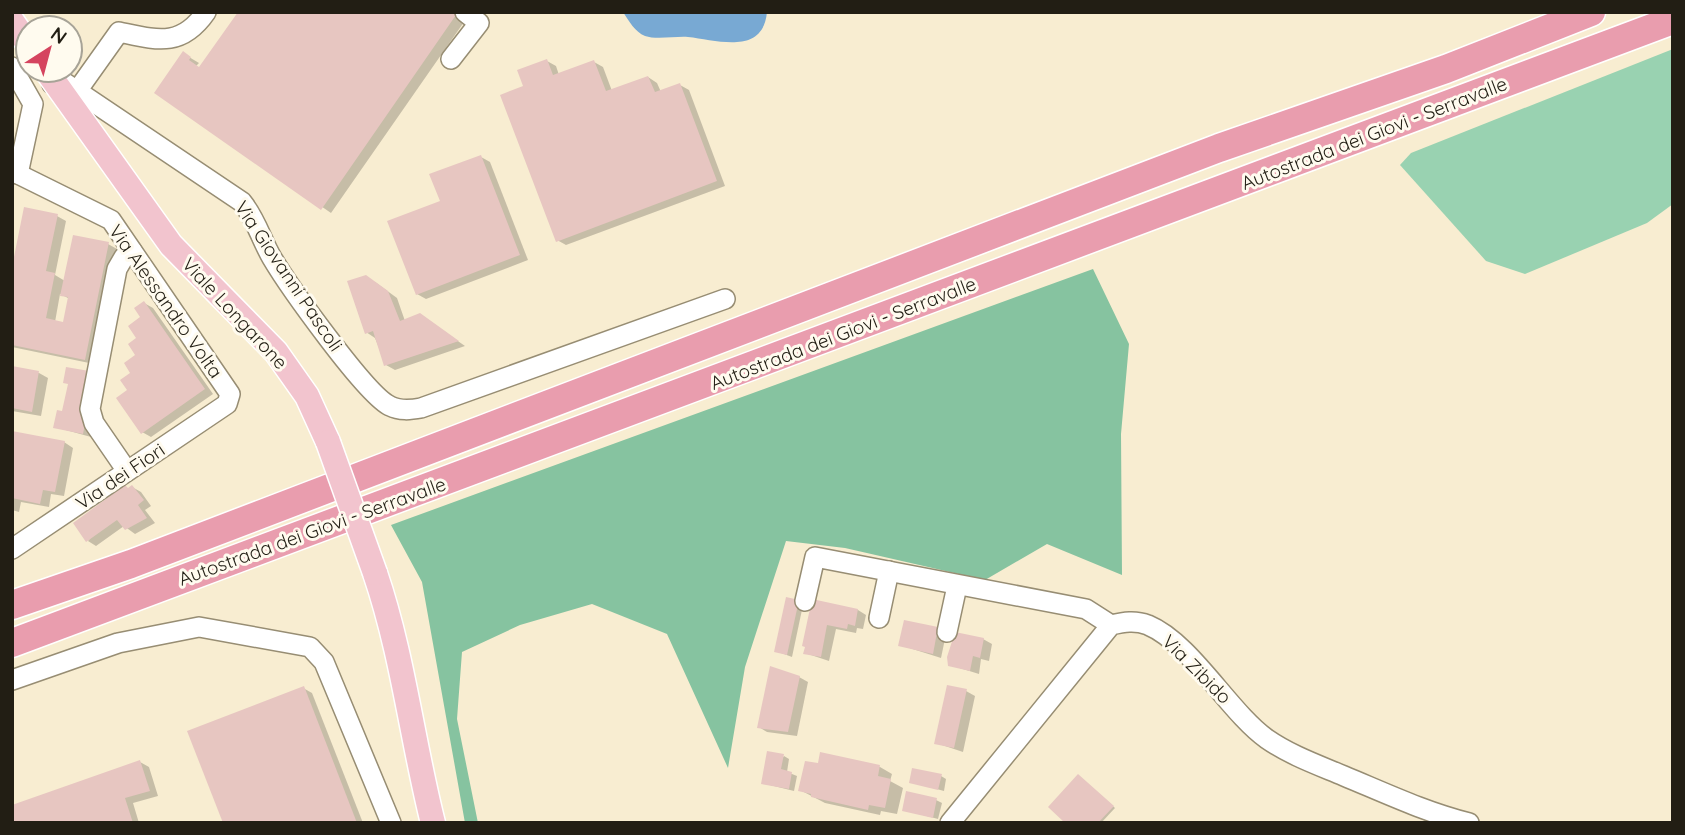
<svg xmlns="http://www.w3.org/2000/svg" width="1685" height="835" font-family="Quicksand,sans-serif">
  <style>
    .green { fill: #99d2b1 }
    .forest { fill: #86c3a0 }
    .water { fill: #78a9d3 }
    .shadow { fill: #0003; fill-rule: evenodd }
    .building { fill: #e7c6c1 }
    .lines { fill: none; stroke-linecap: round; stroke-linejoin: round }
    .minor-casing { stroke: #978d73; stroke-width: 22 }
    .major-casing { stroke: #fff; stroke-width: 27 }
    .highway-casing { stroke: #fff; stroke-width: 31 }
    .minor { stroke: #fff; stroke-width: 19 }
    .major { stroke: #f2c4ce; stroke-width: 24 }
    .highway { stroke: #e99dae; stroke-width: 28 }
    .major-bridge-casing { stroke: #fff; stroke-width: 27; stroke-linecap: butt }
    .major-bridge { stroke: #f2c4ce; stroke-width: 24 }
    .labels { text-anchor: middle; dominant-baseline: central; stroke-width: 6; stroke-linejoin: round; paint-order: stroke }
    .street-label { font-size: 19px; fill: #221e14; stroke: #fffbef }
  </style>
  <rect width="100%" height="100%" fill="#f8edd1"/>
  <path class="green" d="M1673,49V204L1647,223L1525,274L1486,261L1400,165L1411,153Z"/>
  <path class="forest" d="M1093,269L1129,344L1121,434L1122,575L1047,544L985,580L845,548L786,541L745,667L728,768L667,634L592,604L520,625L462,652L457,719L478,823H465L422,582L391,525Z"/>
  <path class="water" d="M623,12H767C763,56 717,40 688,37C676,36 656,40 645,36C635,32 629,21 623,12Z"/>
  <g class="shadow">
    <path d="M451,12L464,22L331,213L157,93L184,54L199,63L196,66L200,69Z"/>
    <path d="M547,61L556,66L559,75L594,62L603,67L612,91L648,77L657,83L661,92L680,85L689,90L725,186L566,245L557,240L526,87Z"/>
    <path d="M481,157L490,162L528,260L426,299L417,294L442,202Z"/>
    <path d="M57,216L66,221L55,275L65,281L108,244L117,249L94,364L12,347V276ZM60,294L70,299L65,324L55,322Z"/>
    <path d="M375,282L397,298L405,321H429L465,346L395,370L386,365L375,338L366,332Z"/>
    <path d="M144,303L153,308L213,394L151,437L142,432L130,391L138,356Z"/>
    <path d="M12,368L39,373L48,378L41,416L12,411Z"/>
    <path d="M103,379L91,437L55,427L64,413Z"/>
    <path d="M12,433L64,442L73,448L64,496L51,494L49,507L21,502L19,512L12,510Z"/>
    <path d="M132,487L141,492L151,506L145,510L155,523L135,534L124,526L96,546L88,541Z"/>
    <path d="M787,599L803,605L792,657L776,651Z"/>
    <path d="M813,601L858,610L866,615L863,629L857,628L856,633L836,629L829,661L805,653Z"/>
    <path d="M937,629L946,634L941,658L900,645Z"/>
    <path d="M983,639L992,644L989,661L981,659L979,674L950,665Z"/>
    <path d="M799,677L808,682L797,736L767,732L759,727Z"/>
    <path d="M303,688L312,693L363,823H225Z"/>
    <path d="M966,691L975,696L963,752L936,743Z"/>
    <path d="M822,754L880,767L892,774L890,781L903,788L897,814L881,811L880,815L825,803L800,790L819,766Z"/>
    <path d="M784,756L789,759L787,772L797,776L794,791L762,783Z"/>
    <path d="M140,762L149,767L158,796L133,803L139,823H12Z"/>
    <path d="M941,776L946,779L944,791L911,782Z"/>
    <path d="M1080,777L1115,808L1101,823H1068Z"/>
    <path d="M936,800L942,803L938,819L904,810Z"/>
  </g>
  <g class="building">
    <path d="M238,12H452L456,15L321,210L154,93L183,51L191,57L189,60L199,67Z"/>
    <path d="M547,59L553,75L594,60L606,91L648,76L655,92L680,83L717,181L556,242L500,95L523,86L517,70Z"/>
    <path d="M481,155L520,255L416,295L387,221L440,201L429,174Z"/>
    <path d="M24,207L58,214L46,271L55,273L46,318L63,322L68,297L60,296L73,235L109,242L85,360L12,345V267Z"/>
    <path d="M366,275L388,291L400,321L420,313L459,341L384,366L373,331L365,334L347,281Z"/>
    <path d="M144,301L205,389L141,434L116,398L127,390L120,380L130,373L124,363L135,355L128,344L136,338L128,326L140,317L134,308Z"/>
    <path d="M12,366L39,371L32,412L12,408Z"/>
    <path d="M66,367L95,372L83,434L53,428L57,410L62,411L68,384L63,383Z"/>
    <path d="M12,431L65,441L55,492L43,490L40,504L12,498Z"/>
    <path d="M125,485L128,488L132,485L144,500L138,505L147,518L125,530L117,520L86,542L73,523Z"/>
    <path d="M786,597L799,600L787,655L774,652Z"/>
    <path d="M812,599L858,609L855,626L848,624L847,629L827,625L821,657L803,654L805,647L802,646Z"/>
    <path d="M904,620L938,627L933,654L898,646Z"/>
    <path d="M955,632L984,638L980,658L973,656L970,671L948,666L947,657Z"/>
    <path d="M770,666L800,676L788,732L757,728Z"/>
    <path d="M947,685L967,689L954,748L934,744Z"/>
    <path d="M304,686L357,823H223L187,731Z"/>
    <path d="M767,751L784,754L781,769L792,772L789,789L761,784Z"/>
    <path d="M820,752L880,765L878,776L891,779L885,808L869,805L868,810L811,797V794L798,791L805,761L818,763Z"/>
    <path d="M140,760L150,791L125,798L133,823H12V805Z"/>
    <path d="M912,768L942,774L938,790L909,783Z"/>
    <path d="M1078,774L1114,806L1098,823H1065L1048,807Z"/>
    <path d="M906,791L937,798L933,818L902,811Z"/>
  </g>
  <g class="lines">
    <defs>
      <g id="minor">
        <path d="M451,59L479,23L465,12"/>
        <path d="M12,67L33,104L18,174"/>
        <path d="M52,84L65,83L242,202C256,219 261,239 272,258C288,285 366,395 390,406C400,411 410,410 421,408L725,299"/>
        <path d="M77,91L119,32C157,40 181,48 206,12"/>
        <path d="M12,171L111,220L230,394L227,404L12,549"/>
        <path d="M127,471L94,423L90,409L117,269L124,257L132,251"/>
        <path d="M805,601L815,557L1086,609L1111,625"/>
        <path d="M879,618L889,571"/>
        <path d="M947,632L957,586"/>
        <path d="M12,680L118,643L199,627L310,647L324,662L391,823"/>
        <path d="M950,823L1111,625C1124,622 1135,620 1148,625C1191,643 1229,712 1267,739C1290,755 1318,765 1344,776C1385,793 1425,812 1469,823"/>
      </g>
      <g id="major">
        <path d="M12,21L28,44"/>
        <path d="M46,70L171,245L276,352L307,396L328,442"/>
        <path d="M375,573C403,655 412,740 433,823"/>
      </g>
      <g id="highway">
        <path d="M12,605L131,564L1219,148L1446,69L1591,12"/>
        <path d="M12,643L1673,20"/>
      </g>
    </defs>
    <use href="#minor" class="minor-casing"/>
    <use href="#major" class="major-casing"/>
    <use href="#highway" class="highway-casing"/>
    <use href="#minor" class="minor"/>
    <use href="#major" class="major"/>
    <use href="#highway" class="highway"/>
    <defs>
      <path id="major-bridge" d="M328,442L375,573"/>
    </defs>
    <use href="#major-bridge" class="major-bridge-casing"/>
    <use href="#major-bridge" class="major-bridge"/>
  </g>
  <g class="labels">
    <g class="street-label">
      <text transform="translate(1374 133) rotate(-21)">Autostrada dei Giovi - Serravalle</text>
      <text transform="translate(289 276) rotate(56)">Via Giovanni Pascoli</text>
      <text transform="translate(166 301) rotate(55)">Via Alessandro Volta</text>
      <text transform="translate(235 313) rotate(47)">Viale Longarone</text>
      <text transform="translate(843 333) rotate(-21)">Autostrada dei Giovi - Serravalle</text>
      <text transform="translate(120 476) rotate(-34)">Via dei Fiori</text>
      <text transform="translate(312 531) rotate(-20)">Autostrada dei Giovi - Serravalle</text>
      <text transform="translate(1197 669) rotate(45)">Via Zibido</text>
    </g>
  </g>
  <rect width="1685" height="835" fill="none" stroke="#221e14" stroke-width="28"/>
  <g transform="translate(49 49) rotate(36)"><circle r="33" fill="#fffbef" stroke="#a7a397" stroke-width="2"/>
  <path d="M0-5L12 26L0 18L-12 26Z" fill="#d5445f"/>
  <text y="-10" font-size="19" font-weight="bold" text-anchor="middle" fill="#221e14">N</text>
  </g>
</svg>
